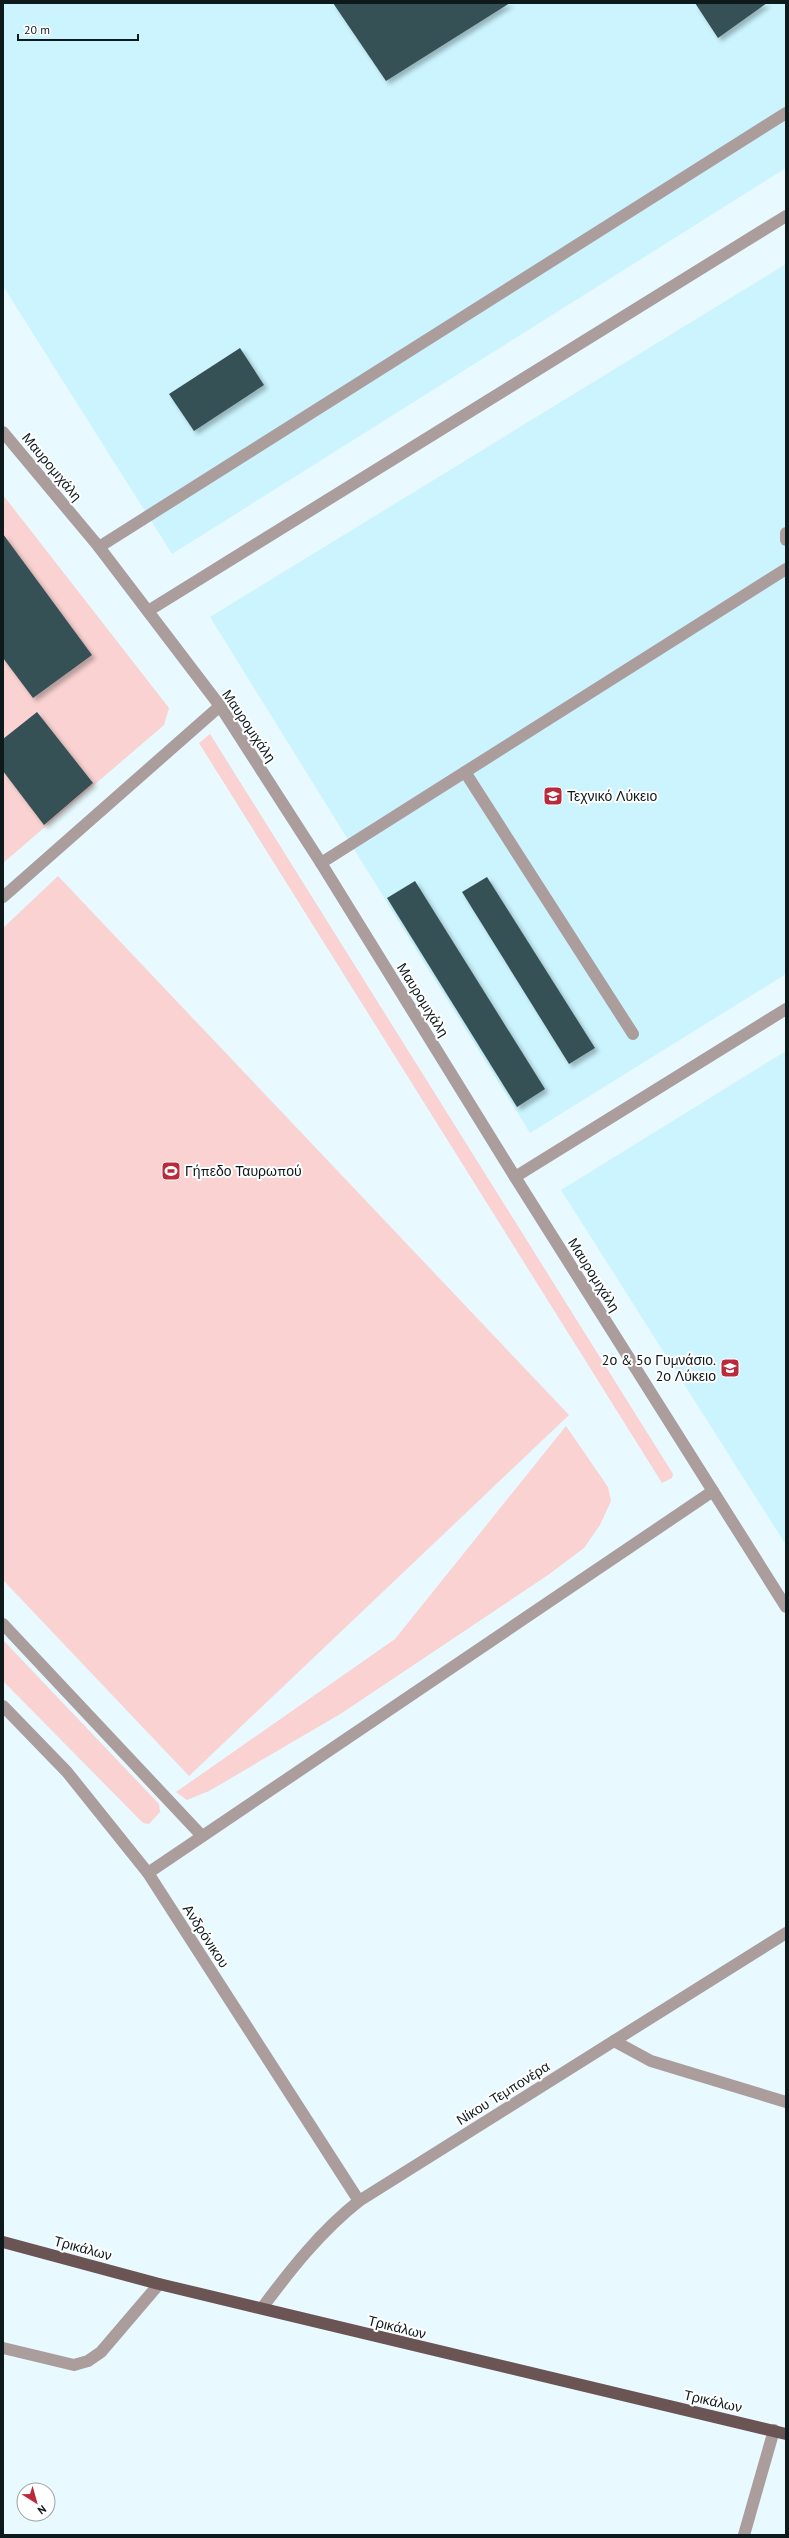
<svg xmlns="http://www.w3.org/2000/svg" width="789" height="2538" font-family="'PT Sans',sans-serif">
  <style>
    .built { fill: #cbf4fe }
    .green { fill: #f9d2d1 }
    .building { fill: #365157; filter: url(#shadow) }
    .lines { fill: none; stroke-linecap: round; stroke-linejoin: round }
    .minor { stroke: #aa9d9c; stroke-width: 12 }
    .major { stroke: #6a5554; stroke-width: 12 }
    .labels { text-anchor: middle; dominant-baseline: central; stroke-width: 4; stroke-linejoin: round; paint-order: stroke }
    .street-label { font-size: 14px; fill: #0e191c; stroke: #fff }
    .poi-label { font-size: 14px; fill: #0e191c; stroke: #fff; text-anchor: start }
  </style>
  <defs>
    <filter id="shadow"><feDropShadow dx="3.5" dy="3.5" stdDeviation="2" flood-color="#0004"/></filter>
  </defs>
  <rect width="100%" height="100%" fill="#e8faff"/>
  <g class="built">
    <path d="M3,3H786V168L172,554L3,286Z"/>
    <path d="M786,264V974L530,1133L210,617Z"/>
    <path d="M786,1051V1545L561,1190Z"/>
  </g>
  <g class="green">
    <path d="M3,495L169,708L164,725L3,863Z"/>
    <path d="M210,734L673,1474L672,1478L662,1483L199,743Z"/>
    <path d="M58,876L569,1415L189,1776L3,1580V928Z"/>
    <path d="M566,1426L608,1487L611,1501L600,1525L584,1548L548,1575L342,1713L209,1791L187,1800L176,1792L395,1639Z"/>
    <path d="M3,1640L159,1804L160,1812L149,1824L143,1823L3,1681Z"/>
  </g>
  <g class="building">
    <path d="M333,3H510L386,81Z"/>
    <path d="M695,3H767L718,38Z"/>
    <path d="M240,348L264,385L194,431L169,394Z"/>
    <path d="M3,534L92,655L33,698L3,658Z"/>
    <path d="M37,712L93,783L44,825L3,771V739Z"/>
    <path d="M487,877L595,1048L569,1064L462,892Z"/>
    <path d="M415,881L545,1089L517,1107L387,898Z"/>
  </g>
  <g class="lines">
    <g class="minor">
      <path d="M3,432L99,547L220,706L321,863L515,1177L786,1607"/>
      <path d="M786,533V540"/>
      <path d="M99,547L786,113"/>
      <path d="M148,611L786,216"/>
      <path d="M465,772L633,1034"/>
      <path d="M321,863L786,569"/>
      <path d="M3,897L220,706"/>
      <path d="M515,1177L786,1009"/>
      <path d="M3,1624L202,1836"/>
      <path d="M3,1706L67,1772L148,1873L359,2201"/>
      <path d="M148,1873L713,1491"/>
      <path d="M614,2041L651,2061L786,2102"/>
      <path d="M262,2308C291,2269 321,2231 359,2201L786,1933"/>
      <path d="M3,2348L74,2365L88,2361L101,2352L159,2284"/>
      <path d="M744,2535L774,2430"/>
    </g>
    <path class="major" d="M3,2242L159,2284L786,2434"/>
  </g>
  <defs>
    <symbol id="school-square" viewBox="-11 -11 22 22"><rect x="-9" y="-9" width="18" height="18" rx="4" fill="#bb2a3a" stroke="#fff"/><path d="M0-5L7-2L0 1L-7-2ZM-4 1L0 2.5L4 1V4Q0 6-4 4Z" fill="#fff"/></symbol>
    <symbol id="stadium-square" viewBox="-11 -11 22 22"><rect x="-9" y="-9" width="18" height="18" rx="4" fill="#bb2a3a" stroke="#fff"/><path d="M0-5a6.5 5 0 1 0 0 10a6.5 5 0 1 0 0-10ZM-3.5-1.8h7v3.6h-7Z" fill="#fff"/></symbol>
  </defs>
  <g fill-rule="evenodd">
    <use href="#school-square" x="542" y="785" width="22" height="22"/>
    <use href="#stadium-square" x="160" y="1160" width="22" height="22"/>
    <use href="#school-square" x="719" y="1357" width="22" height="22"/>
  </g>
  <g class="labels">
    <g class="street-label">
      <text transform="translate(52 467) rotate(50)">Μαυρομιχάλη</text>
      <text transform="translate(249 726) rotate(56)">Μαυρομιχάλη</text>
      <text transform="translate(423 1000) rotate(58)">Μαυρομιχάλη</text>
      <text transform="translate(594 1275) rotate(58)">Μαυρομιχάλη</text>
      <text transform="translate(206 1936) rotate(57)">Ανδρόνικου</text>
      <text transform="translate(503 2093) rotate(-32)">Νίκου Τεμπονέρα</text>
      <text transform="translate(83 2248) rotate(15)">Τρικάλων</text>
      <text transform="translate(397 2327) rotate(14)">Τρικάλων</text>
      <text transform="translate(713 2401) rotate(13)">Τρικάλων</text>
    </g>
    <g class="poi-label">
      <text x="567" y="796">Τεχνικό Λύκειο</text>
      <text x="185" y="1171">Γήπεδο Ταυρωπού</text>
      <text x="716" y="1360" text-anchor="end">2ο &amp; 5ο Γυμνάσιο.<tspan x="716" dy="16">2ο Λύκειο</tspan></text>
    </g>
  </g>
  <rect width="789" height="2538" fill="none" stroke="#0e191c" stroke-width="8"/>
  <g transform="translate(36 2502) rotate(143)"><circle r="19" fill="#ffffff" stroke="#9fa3a4"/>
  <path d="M0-3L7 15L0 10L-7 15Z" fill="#bb2a3a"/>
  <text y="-6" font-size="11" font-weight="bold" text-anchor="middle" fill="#0e191c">N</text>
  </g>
  <path d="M18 34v6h120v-6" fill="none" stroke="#0e191c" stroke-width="2"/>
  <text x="24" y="34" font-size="12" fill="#0e191c" stroke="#ffffff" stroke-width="3" paint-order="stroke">20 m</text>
</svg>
